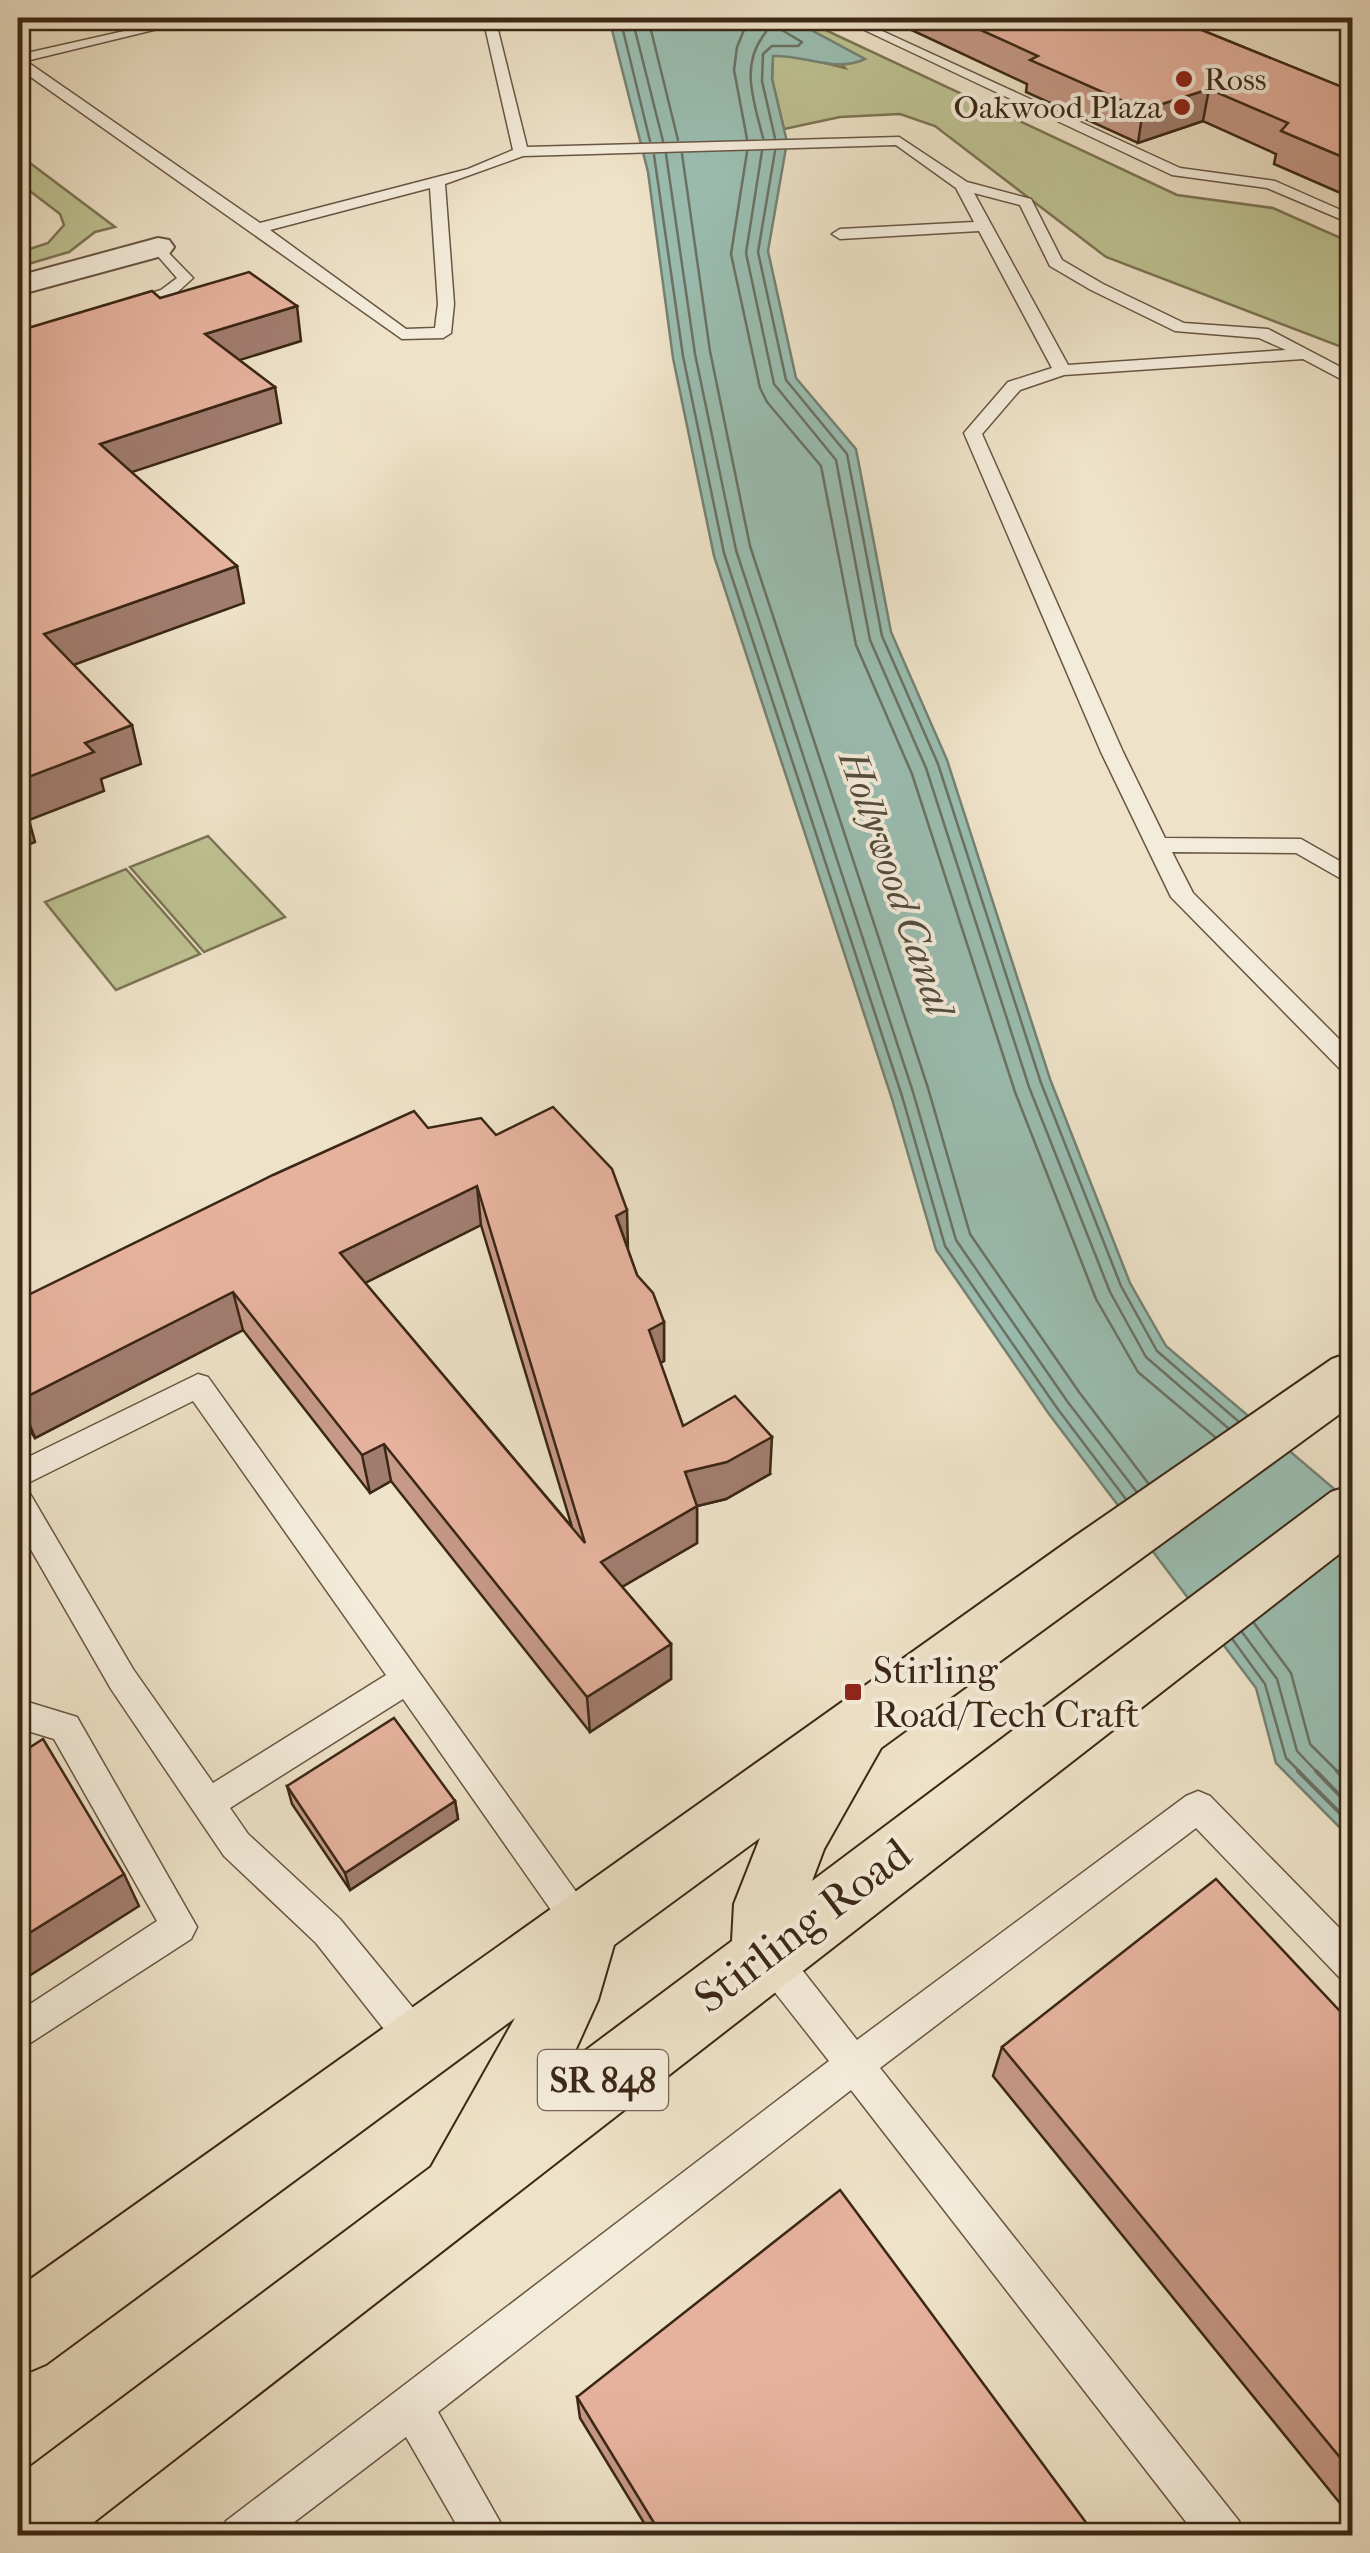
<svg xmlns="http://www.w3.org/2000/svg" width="1370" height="2553" font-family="'IM FELL French Canon',serif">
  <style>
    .green { fill: #bec292; stroke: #7c7454; stroke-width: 2.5 }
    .water { fill: #9abeb2; stroke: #748273; stroke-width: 2.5 }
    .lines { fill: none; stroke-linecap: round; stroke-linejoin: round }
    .shore-far1 { stroke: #6a7264; stroke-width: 2.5 }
    .shore { stroke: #6a7264; stroke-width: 4 }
    .service-casing { stroke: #685642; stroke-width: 3 }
    .minor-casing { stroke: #685642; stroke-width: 4 }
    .primary-casing { stroke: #3b2715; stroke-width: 4 }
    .service { fill: #f4ecdb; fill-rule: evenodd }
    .minor { fill: #f4ecdb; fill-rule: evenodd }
    .primary { fill: #eee2c8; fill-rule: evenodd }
    .wall { fill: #c69988; stroke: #3b2715; stroke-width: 2.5; fill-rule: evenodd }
    .shaded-wall { fill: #a17d6f; stroke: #3b2715; stroke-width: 2.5 }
    .building { fill: #e6b29e; stroke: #3b2715; stroke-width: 2.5; fill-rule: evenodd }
    .poi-dot { fill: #8f2418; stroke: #f4ecdb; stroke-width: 4 }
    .labels { text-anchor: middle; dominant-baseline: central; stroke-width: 8; stroke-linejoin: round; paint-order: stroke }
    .far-poi-label { font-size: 32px; fill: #3b2715; stroke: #f4ecdb; text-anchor: start }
    .shield { fill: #f4ecdb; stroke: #726250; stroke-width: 2.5 }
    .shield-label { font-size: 35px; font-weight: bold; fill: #3b2715 }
    .poi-label { font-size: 38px; fill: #3b2715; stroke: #f4ecdb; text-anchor: start }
    .water-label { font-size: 40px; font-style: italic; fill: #534d3c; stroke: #f4ecdb }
    .near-street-label { font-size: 45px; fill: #3b2715; stroke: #f4ecdb }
  </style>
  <rect width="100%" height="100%" fill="#eee2c8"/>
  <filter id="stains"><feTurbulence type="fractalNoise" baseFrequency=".002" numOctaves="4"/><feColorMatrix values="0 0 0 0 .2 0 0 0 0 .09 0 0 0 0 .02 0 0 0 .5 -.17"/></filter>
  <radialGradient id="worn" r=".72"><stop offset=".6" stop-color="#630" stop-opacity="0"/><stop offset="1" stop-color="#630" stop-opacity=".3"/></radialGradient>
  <g class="green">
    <path d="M775,18H800L1177,195L1273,208L1352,243V351L1106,257L935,126L900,114L840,117L784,129L772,79L773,55L801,57L845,68L811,30Z"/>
    <path d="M18,154L115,227L95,232L69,252L18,267V253L48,243L64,225L60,214L18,182Z"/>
    <path d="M208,836L285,917L204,952L130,867Z"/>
    <path d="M126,869L200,954L116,990L45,902Z"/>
  </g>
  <path class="water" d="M609,18H775L811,30L865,59C835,73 806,55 773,56L772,79L787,142L768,251L796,378L856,449L891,632L947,760L1050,1079L1130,1283L1166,1346L1352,1504V1840L1276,1763L1256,1688L1049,1414L936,1250L892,1099L714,556L673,358L648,172Z"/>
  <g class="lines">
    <g class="shore-far1">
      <path d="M620,18L650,141"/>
      <path d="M632,18L663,141"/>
      <path d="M648,18L678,140"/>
      <path d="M763,138C754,101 739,65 766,32L764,18"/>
      <path d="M775,138L762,81L763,54L772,46H798L802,42L780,29L777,18"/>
      <path d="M747,139L734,70L737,47L749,18"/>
      <path d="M762,151L746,253L774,384L836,460L870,640L926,768L1029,1087L1110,1292L1146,1357L1228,1428"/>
      <path d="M775,151L758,252L786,380L847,454L882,636L938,764L1041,1083L1121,1286L1157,1351L1238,1421"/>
      <path d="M747,152L731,254L760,388L767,402L821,466L856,645L912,774L1015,1092L1096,1299L1138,1372L1215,1437"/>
      <path d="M666,154L695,354L736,550L913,1092L956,1240L1067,1401L1136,1491"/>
      <path d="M682,154L710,351L750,546L928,1088L970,1234L1079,1392L1148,1483"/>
      <path d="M654,155L683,356L724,553L902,1096L945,1246L1057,1408L1125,1498"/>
      <path d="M1254,1623L1291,1673L1310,1744L1339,1773"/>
      <path d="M1242,1632L1277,1679L1297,1751L1318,1773"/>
      <path d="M1233,1640L1265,1684L1286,1758L1301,1773"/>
    </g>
    <g class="shore">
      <path d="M1298,1771L1352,1825"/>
      <path d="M1316,1771L1352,1808"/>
      <path d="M1337,1771L1352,1786"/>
    </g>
    <defs>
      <g id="service">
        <path d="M182,18H203L26,61L260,223L468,169L513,150L483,18H495L527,147L899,137L967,182L1031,199L1062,260L1103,284L1184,323L1268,329L1352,373V385L1303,359L1064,375L1020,390L982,434L1123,752L1165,838L1301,839L1352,868V885L1296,853L1172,852L1193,893L1352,1052V1074L1343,1072L1171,897L1101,752L964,433L1008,382L1052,368L979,231L840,239L832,234L840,229L974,222L956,188L896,145L523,156L445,184L454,304L451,333L443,338L402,339L18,68V55ZM430,188L438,304L435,328L406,329L270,230ZM974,193L1020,205L1050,266L1091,290L1175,331L1259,338L1286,350L1068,365Z"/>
        <path d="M839,18H854L1180,168L1275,181L1352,215V224L1267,188L1172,175Z"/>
        <path d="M158,242L193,278L172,297L119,309V303L161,290L177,278L150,247Z"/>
        <path d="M198,1374L208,1377L602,1928L596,1940L584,1945L572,1940L403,1699L230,1808L248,1834L340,1919L432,2031L437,2044L432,2057L419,2062L406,2057L316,1943L224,1856L111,1689L18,1527V1489L29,1492L133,1669L213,1783L386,1675L193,1401L18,1488V1462Z"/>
        <path d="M18,1699L77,1717L197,1927L191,1939L18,2051V2012L157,1921L54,1739L18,1728Z"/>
        <path d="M1198,1791L1210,1796L1352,1941V1982L1339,1977L1196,1828L880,2068L1239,2521L1245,2536H1197L851,2090L438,2412L508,2536H463L406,2437L276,2536H220L226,2521L829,2061L755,1967L750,1955L755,1943L768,1938L781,1943L857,2040L1186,1796Z"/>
      </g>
      <path id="minor" d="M158,238L169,240L174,247L169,254L18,295V276Z"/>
      <path id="primary" d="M1352,1352V1405L881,1748L824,1849L812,1881L1331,1492L1352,1485V1544L76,2536H18V2476L431,2167L515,2018L46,2364L18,2376V2288L1074,1537L1332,1359ZM760,1838L734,1904L732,1941L570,2062L598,2000L614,1945Z"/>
    </defs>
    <use href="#service" class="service-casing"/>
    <use href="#minor" class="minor-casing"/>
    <use href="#primary" class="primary-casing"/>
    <use href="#service" class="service"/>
    <use href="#minor" class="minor"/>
    <use href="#primary" class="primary"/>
  </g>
  <g class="wall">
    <path d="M886,18H1172L1352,91V198L1274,164L1276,154L1203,121L1138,143L1026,92L1027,84Z"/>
    <path d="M428,1128L496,1135L628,1250L637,1275L664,1322V1361L660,1363L683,1426L770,1474L726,1499L697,1506V1543L622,1587L671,1644V1679L590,1732L391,1481L370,1493L243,1330L35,1438L18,1412V1300ZM481,1225L572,1527L365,1283Z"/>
    <path d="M287,1786L455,1801L458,1819L350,1890L292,1804Z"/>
    <path d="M1352,2024V2518L993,2076L1002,2047Z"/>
    <path d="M577,2397L1096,2536H652L580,2418Z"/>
  </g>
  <g class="shaded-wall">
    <path d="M1209,89L1203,121L1138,143L1143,110Z"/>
    <path d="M297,306L301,341L211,369L205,334Z"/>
    <path d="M275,387L281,423L108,480L100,444Z"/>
    <path d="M237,566L244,603L54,672L44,634Z"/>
    <path d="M132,725L141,764L101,779L104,791L29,820L35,842L18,849V781L85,743Z"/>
    <path d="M477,1186L481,1225L347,1292L340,1253Z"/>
    <path d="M627,1210L628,1249L616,1216Z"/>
    <path d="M233,1292L243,1330L35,1438L20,1400Z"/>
    <path d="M664,1322V1361L650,1368L649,1330Z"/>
    <path d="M772,1437L770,1474L726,1499L685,1509V1472Z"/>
    <path d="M384,1444L391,1481L370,1493L362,1455Z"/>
    <path d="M697,1506V1543L603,1598L601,1562Z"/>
    <path d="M671,1644V1679L590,1732L587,1697Z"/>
    <path d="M455,1801L458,1819L350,1890L345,1873Z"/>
    <path d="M124,1874L139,1906L18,1983V1940Z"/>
  </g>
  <g class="building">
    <path d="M954,18H1172L1352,91V161L1281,131L1288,123L1209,89L1143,110L1030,60L1038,56Z"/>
    <path d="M249,272L297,306L205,334L275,387L100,444L237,566L44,634L132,725L85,743L94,752L18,781V331L152,291L160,298Z"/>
    <path d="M553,1107L612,1169L627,1210L616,1216L637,1275L653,1293L664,1322L649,1330L683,1426L735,1396L772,1437L727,1462L685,1472L697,1506L601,1562L671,1644L587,1697L384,1444L362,1455L233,1292L20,1400L18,1396V1300L273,1175L414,1111L428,1128L481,1118L496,1135ZM477,1186L585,1543L340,1253Z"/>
    <path d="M394,1718L455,1801L345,1873L287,1786Z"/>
    <path d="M43,1739L124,1874L18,1940V1755Z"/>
    <path d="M1216,1879L1352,2024V2472L1002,2047Z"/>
    <path d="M840,2190L1096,2536H662L577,2397Z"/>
  </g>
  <g class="poi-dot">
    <circle cx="1184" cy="79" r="10"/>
    <circle cx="1182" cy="107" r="10"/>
    <rect x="843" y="1682" width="20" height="20" rx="5"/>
  </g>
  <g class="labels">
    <g class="far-poi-label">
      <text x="1204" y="79">Ross</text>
      <text x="1162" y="107" text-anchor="end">Oakwood Plaza</text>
    </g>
    <rect class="shield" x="538" y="2050" width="130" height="60" rx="8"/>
    <g class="shield-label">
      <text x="603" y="2080">SR 848</text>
    </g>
    <g class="poi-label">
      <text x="873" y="1670">Stirling<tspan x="873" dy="44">Road/Tech Craft</tspan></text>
    </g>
    <g class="water-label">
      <text transform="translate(896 883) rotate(71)">Hollywood Canal</text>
    </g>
    <g class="near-street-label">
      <text transform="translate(803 1926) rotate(-37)">Stirling Road</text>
    </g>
  </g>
  <rect width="1370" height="2553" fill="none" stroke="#eee2c8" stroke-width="60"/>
  <rect x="20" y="20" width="1330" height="2513" fill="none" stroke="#3b2715" stroke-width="5"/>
  <rect x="30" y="30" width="1310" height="2493" fill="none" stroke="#3b2715" stroke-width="2.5"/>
  <rect width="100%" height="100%" filter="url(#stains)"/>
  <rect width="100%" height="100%" fill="url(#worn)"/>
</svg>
